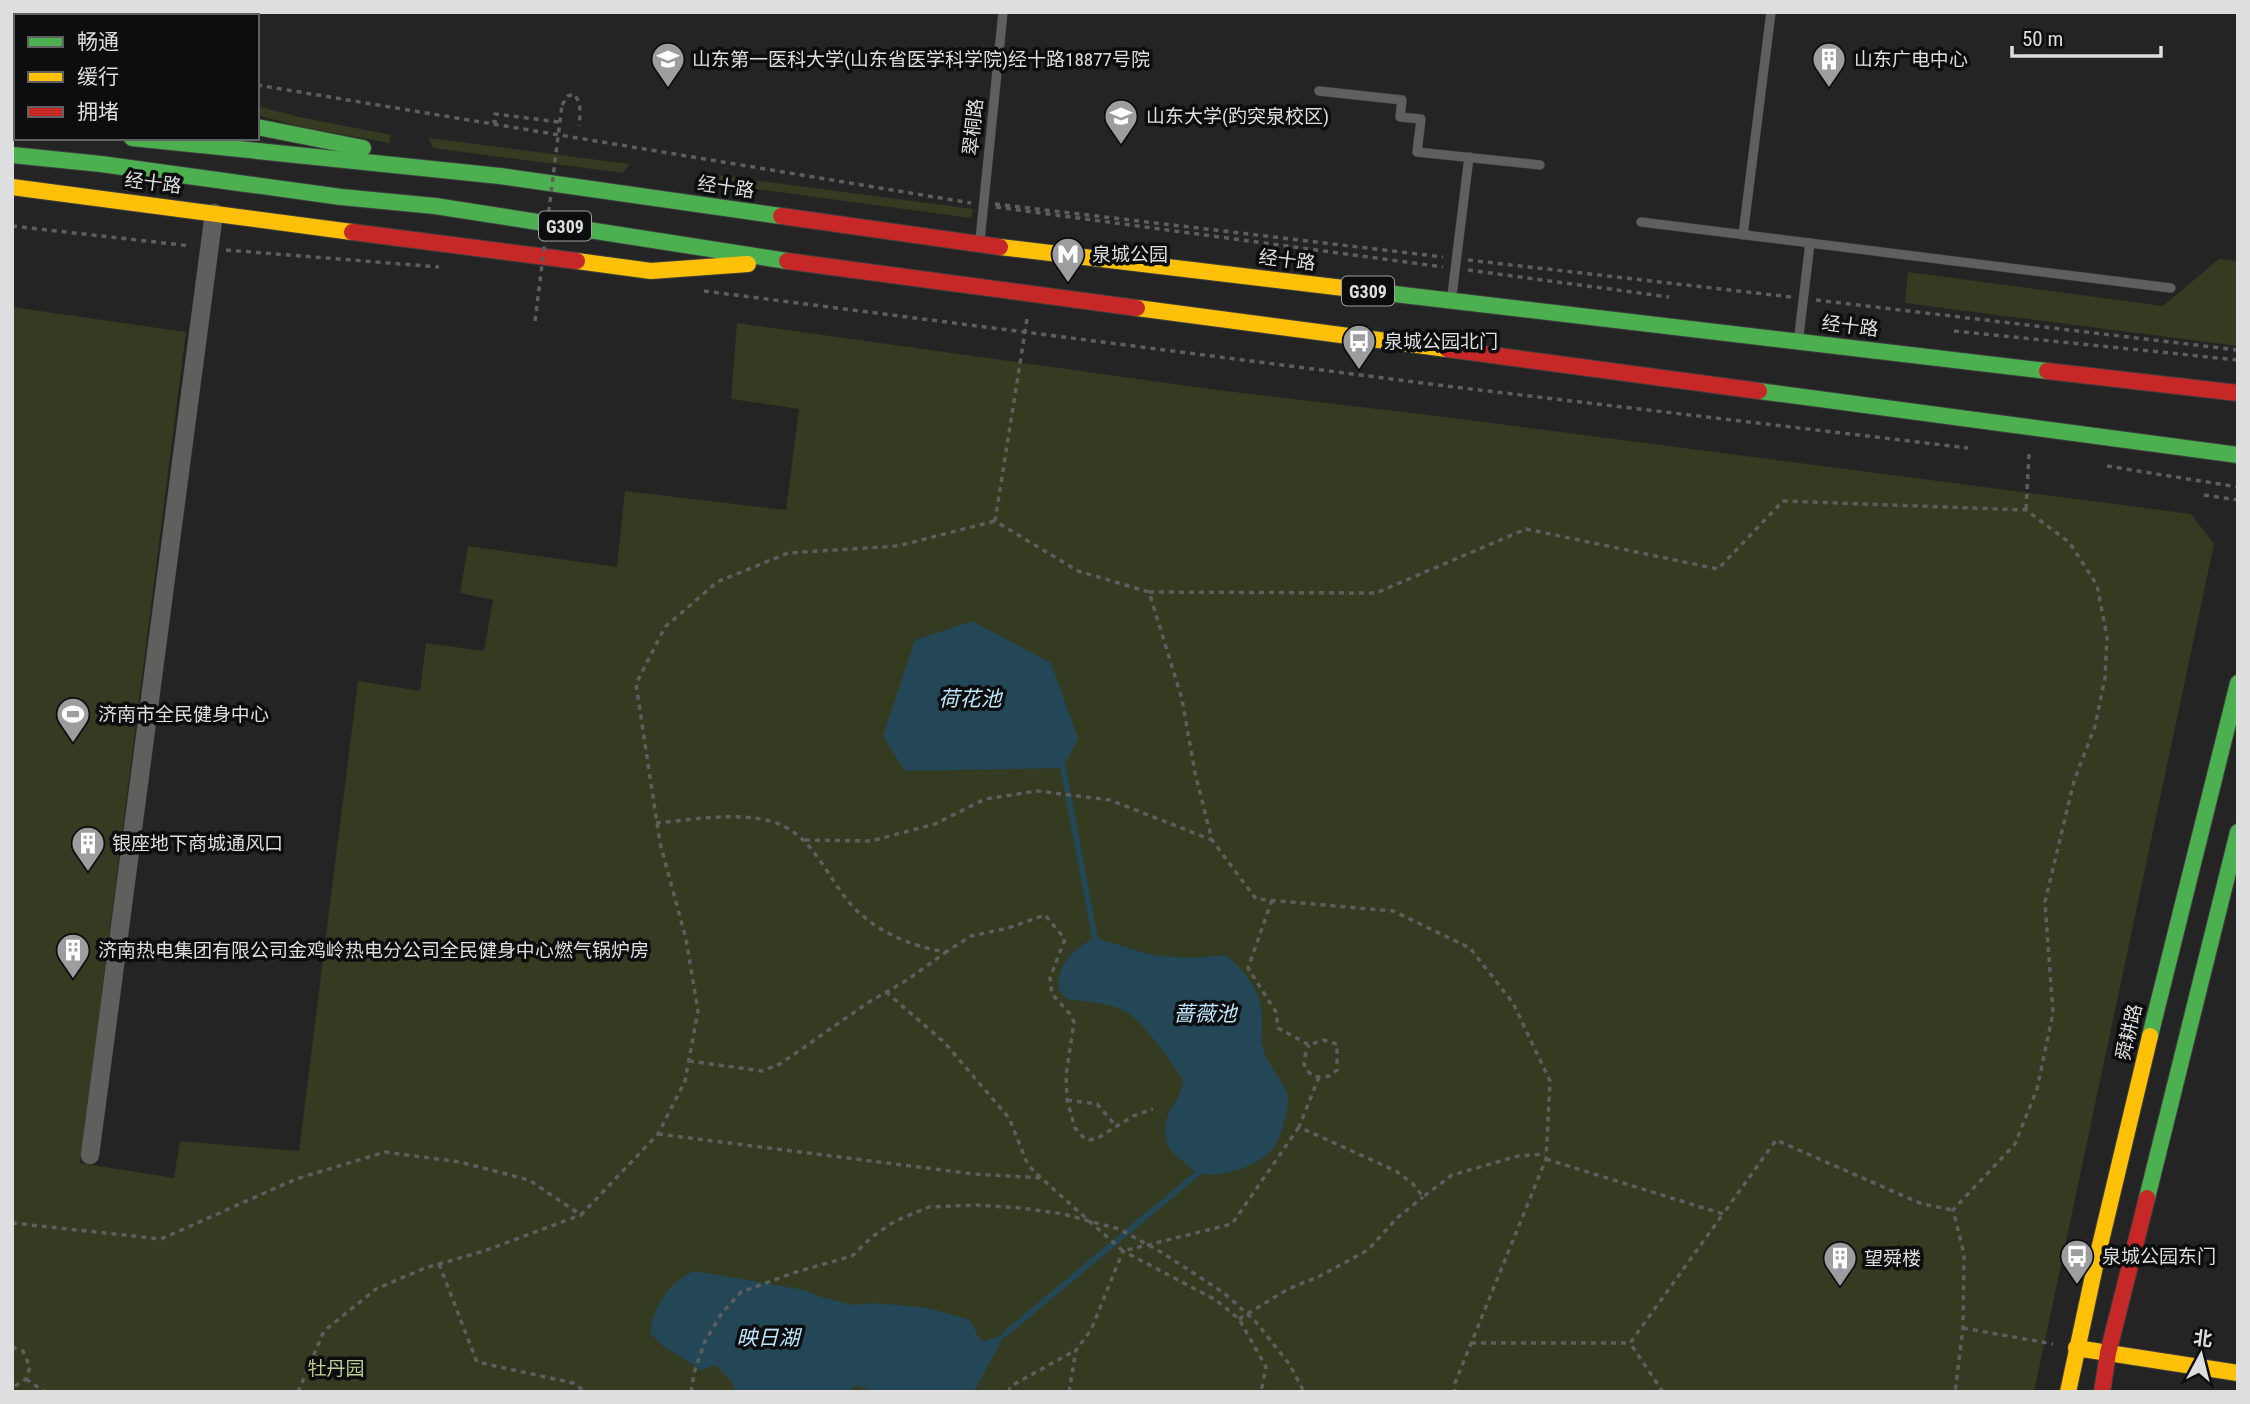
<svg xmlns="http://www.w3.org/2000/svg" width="2250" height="1404" font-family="'Roboto Condensed','Noto Sans SC',sans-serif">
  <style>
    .green { fill: #343b20 }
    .water { fill: #234756 }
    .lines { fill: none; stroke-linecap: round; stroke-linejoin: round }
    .stream { stroke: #234756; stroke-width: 6 }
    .lane-casing { stroke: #3e3e3e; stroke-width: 10 }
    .street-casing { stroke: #3e3e3e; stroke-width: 19 }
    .fast-casing { stroke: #3e3e3e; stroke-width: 18 }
    .slow-casing { stroke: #3e3e3e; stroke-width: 18 }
    .jam-casing { stroke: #3e3e3e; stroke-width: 18 }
    .path { stroke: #5d5e5e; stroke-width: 3.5; stroke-dasharray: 5 5; stroke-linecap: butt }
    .lane { stroke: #5f5f5e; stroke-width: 9 }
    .street { stroke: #5f5f5e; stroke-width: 18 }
    .fast { stroke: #4caf50; stroke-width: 16 }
    .slow { stroke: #ffc107; stroke-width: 16 }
    .jam { stroke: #c62828; stroke-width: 16 }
    .path-bridge { stroke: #5d5e5e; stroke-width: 3.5; stroke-dasharray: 5 5; stroke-linecap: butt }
    .labels { text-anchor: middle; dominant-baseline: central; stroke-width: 7; stroke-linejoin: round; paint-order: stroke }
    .shield { fill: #0c0d0e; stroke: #9e9fa0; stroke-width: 2 }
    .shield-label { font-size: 18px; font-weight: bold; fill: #dddedf }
    .poi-label { font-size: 19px; fill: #dddedf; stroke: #0c0d0e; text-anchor: start }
    .street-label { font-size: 19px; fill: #dddedf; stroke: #0c0d0e }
    .park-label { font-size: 19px; fill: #bcce91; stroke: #0c0d0e }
    .water-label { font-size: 21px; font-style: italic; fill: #bde5f9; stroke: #0c0d0e }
  </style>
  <rect width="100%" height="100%" fill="#242424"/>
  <g class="green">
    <path d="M257,106L299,117L391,135L389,143L298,126L257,115Z"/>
    <path d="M429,138L629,164L623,173L433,148Z"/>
    <path d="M708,174L973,209L971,218L712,183Z"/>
    <path d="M2219,259L2238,261V346L1905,303L1908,272L2163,306Z"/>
    <path d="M12,307L186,332L80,1163L174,1178L180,1141L299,1151L358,681L420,691L426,643L484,651L493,600L460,593L468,546L617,567L625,491L786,510L799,409L731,399L737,323L1217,390L1453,418L2191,514L2214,544L2034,1392H12Z"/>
  </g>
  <g class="water">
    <path d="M972,621L1051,663L1078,738L1063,768L905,771L883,736L915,640Z"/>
    <path d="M1095,938L1152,955L1189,958L1226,955C1246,973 1261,990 1262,1017C1263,1027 1260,1040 1263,1049C1267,1064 1286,1085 1288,1096C1289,1109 1280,1142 1271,1151C1256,1166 1218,1181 1197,1172C1193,1171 1189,1166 1185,1163C1175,1155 1169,1151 1166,1139C1160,1112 1181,1104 1183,1080C1171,1062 1144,1022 1126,1012C1110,1002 1086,1002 1067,999L1058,989C1058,964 1073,948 1095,938Z"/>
    <path d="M694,1271L804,1290L821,1297L853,1305L874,1303L929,1308L970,1320L981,1342L1005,1334L974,1392H875L857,1385L846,1392H734L733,1383L716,1365L701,1370L663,1346L650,1333C654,1304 668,1284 694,1271Z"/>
  </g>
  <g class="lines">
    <g class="stream">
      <path d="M1063,768L1095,938"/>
      <path d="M1005,1334L1198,1173"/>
    </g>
    <defs>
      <g id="lane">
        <path d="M1319,91L1402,100L1400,117L1421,119L1417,152L1540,165"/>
        <path d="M1641,222L2171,288"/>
        <path d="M1743,235L1771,12"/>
        <path d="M980,240L1003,12"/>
        <path d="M1452,295L1469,157"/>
        <path d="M1799,335L1810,243"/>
      </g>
      <path id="street" d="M90,1155L214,213"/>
      <g id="fast">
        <path d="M12,85L16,86"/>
        <path d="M257,127L363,148"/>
        <path d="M132,138L500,176L781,216"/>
        <path d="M12,155L101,164L341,197L435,206L787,261"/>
        <path d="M1369,291L2047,371"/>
        <path d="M1759,391L2238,455"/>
        <path d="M2150,1036L2238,683"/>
        <path d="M2147,1198L2238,832"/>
      </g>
      <g id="slow">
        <path d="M12,126L16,127"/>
        <path d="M12,187L352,232"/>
        <path d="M1000,247L1369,291"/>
        <path d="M577,261L651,271L748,264"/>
        <path d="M1137,308L1447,349"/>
        <path d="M2076,1348L2238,1373"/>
        <path d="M2068,1392L2096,1262L2150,1036"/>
      </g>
      <g id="jam">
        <path d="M781,216L1000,247"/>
        <path d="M352,232L577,261"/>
        <path d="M787,261L1137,308"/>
        <path d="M1447,349L1759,391"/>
        <path d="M2047,371L2238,393"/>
        <path d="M2102,1392L2108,1353L2147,1198"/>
      </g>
    </defs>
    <use href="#lane" class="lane-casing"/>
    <use href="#street" class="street-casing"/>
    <use href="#fast" class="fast-casing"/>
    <use href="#slow" class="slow-casing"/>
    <use href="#jam" class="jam-casing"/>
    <g class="path">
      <path d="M12,44H16"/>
      <path d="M257,85L971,203"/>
      <path d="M562,105L568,96L574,94C582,104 580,114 579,126"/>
      <path d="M497,122H494L495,114L559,122"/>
      <path d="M995,204L1443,257"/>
      <path d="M996,207L1443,267"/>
      <path d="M12,226L191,246"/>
      <path d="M226,250L439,267"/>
      <path d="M1468,260L1791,297"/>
      <path d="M1468,270L1669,297"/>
      <path d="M704,291L1454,387L1968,448"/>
      <path d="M1816,300L2238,350"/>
      <path d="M1027,319L995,521L1078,571L1149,592L1182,699L1195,773L1212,840L1256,899L1393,911L1470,948L1513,1003L1550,1081L1546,1159L1455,1383V1392"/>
      <path d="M1954,331L2238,360"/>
      <path d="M2107,466L2238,487"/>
      <path d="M2204,495L2238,500"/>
      <path d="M2026,509L2029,454"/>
      <path d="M1149,592L1376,593L1526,529L1718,569L1783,501L2026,510L2069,542L2097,585L2107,637L2105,678L2095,726L2074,781L2045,902L2053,1013L2037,1089L2015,1144L1953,1210L1964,1254L1963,1328L1955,1392"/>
      <path d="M656,823C693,820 736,811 773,822C811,833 825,873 848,901C872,930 909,946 946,952L971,936L1008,928L1045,915L1065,939L1050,978L1052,994L1070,1014L1074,1022L1066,1075L1067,1100L1075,1128L1083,1137L1089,1140L1098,1138L1133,1116L1153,1109"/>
      <path d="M805,840L871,841L935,824L985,799L1037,791L1110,800L1212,840"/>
      <path d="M1272,900L1248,968L1276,1012L1278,1028L1309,1045L1323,1040L1337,1044V1070L1330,1076L1314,1077C1300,1065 1303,1061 1309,1045"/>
      <path d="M886,992L944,1042L1009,1118L1028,1165L1041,1178"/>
      <path d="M689,1061L762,1071L780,1064L869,1002L907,980L946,952"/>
      <path d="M1319,1077L1299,1127L1396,1171L1413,1184L1423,1197L1452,1175L1518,1156L1545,1154"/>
      <path d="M1067,1100L1097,1104L1116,1126"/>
      <path d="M658,1134L974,1174L1041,1178L1123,1251L1232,1224L1299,1127"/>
      <path d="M1546,1159L1723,1214L1776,1140L1922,1204L1953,1210"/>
      <path d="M12,1223L161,1239L296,1179L385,1152L460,1162L529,1180L581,1215L658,1134L685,1081L698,1011L686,939L660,843L636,684L665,627L717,582L788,553L898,546L995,521"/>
      <path d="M439,1264L477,1362L573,1383L586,1392"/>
      <path d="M1239,1319L1288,1289L1320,1276L1368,1250L1397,1218L1423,1197"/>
      <path d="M1963,1328L2053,1344"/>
      <path d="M1471,1343H1630"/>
      <path d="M12,1347L23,1351L30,1367L26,1379L12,1388"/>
      <path d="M26,1379L45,1392"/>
      <path d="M298,1392L324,1331L376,1289L425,1268L484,1251L581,1215"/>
      <path d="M1008,1392L1011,1386L1076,1350"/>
      <path d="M1069,1392L1076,1350L1091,1330L1123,1251L1216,1300L1239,1319L1266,1367L1261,1392"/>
      <path d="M1663,1392L1630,1343L1723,1214"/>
    </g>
    <use href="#lane" class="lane"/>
    <use href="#street" class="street"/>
    <use href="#fast" class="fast"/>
    <use href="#slow" class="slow"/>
    <use href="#jam" class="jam"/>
    <g class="path-bridge">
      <path d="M535,321L562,105"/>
      <path d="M691,1392L694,1373L705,1341L722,1313L741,1292L796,1272L852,1256L872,1237L895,1221L929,1207L976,1205L1021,1208L1063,1214L1119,1229L1161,1252L1224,1293L1256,1322L1290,1365L1304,1392"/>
    </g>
  </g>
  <defs>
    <symbol id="university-pin" viewBox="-11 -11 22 30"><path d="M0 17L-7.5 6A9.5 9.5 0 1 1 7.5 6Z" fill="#9c9d9e" stroke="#0c0d0e"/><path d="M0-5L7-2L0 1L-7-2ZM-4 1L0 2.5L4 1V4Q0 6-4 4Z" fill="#fff"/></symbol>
    <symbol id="building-pin" viewBox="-11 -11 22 30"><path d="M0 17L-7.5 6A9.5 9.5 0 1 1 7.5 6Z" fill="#9c9d9e" stroke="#0c0d0e"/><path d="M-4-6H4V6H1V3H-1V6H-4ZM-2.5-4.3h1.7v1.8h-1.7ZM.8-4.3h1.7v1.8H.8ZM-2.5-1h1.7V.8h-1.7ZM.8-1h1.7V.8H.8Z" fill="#fff"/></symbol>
    <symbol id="metro-pin" viewBox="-11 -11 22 30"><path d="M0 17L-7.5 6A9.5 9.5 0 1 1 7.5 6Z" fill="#9c9d9e" stroke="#0c0d0e"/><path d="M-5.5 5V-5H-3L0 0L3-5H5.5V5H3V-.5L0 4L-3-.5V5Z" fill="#fff"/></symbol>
    <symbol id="bus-pin" viewBox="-11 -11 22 30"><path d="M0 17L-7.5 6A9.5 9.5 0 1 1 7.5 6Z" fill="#9c9d9e" stroke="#0c0d0e"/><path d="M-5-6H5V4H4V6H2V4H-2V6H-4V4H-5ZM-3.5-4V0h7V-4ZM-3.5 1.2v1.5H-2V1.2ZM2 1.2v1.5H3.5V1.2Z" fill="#fff"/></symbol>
    <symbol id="stadium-pin" viewBox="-11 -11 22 30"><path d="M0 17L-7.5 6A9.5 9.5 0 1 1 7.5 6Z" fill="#9c9d9e" stroke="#0c0d0e"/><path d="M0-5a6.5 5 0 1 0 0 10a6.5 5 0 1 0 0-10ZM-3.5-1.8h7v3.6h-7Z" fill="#fff"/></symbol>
  </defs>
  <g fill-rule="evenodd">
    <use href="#university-pin" x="649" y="40" width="38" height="52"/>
    <use href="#building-pin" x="1810" y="40" width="38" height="52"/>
    <use href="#university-pin" x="1102" y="97" width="38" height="52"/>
    <use href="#metro-pin" x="1049" y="235" width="38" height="52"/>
    <use href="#bus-pin" x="1340" y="322" width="38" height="52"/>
    <use href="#stadium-pin" x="54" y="695" width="38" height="52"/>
    <use href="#building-pin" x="69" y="824" width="38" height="52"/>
    <use href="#building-pin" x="54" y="931" width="38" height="52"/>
    <use href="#bus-pin" x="2058" y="1237" width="38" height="52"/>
    <use href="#building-pin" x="1821" y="1239" width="38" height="52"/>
  </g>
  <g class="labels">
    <g class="shield">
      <rect x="539" y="211.5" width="52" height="29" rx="5"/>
      <rect x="1342" y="276.5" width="52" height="29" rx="5"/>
    </g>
    <g class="shield-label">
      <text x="565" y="226">G309</text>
      <text x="1368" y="291">G309</text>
    </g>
    <g class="poi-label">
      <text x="692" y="59">山东第一医科大学(山东省医学科学院)经十路18877号院</text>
      <text x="1854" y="59">山东广电中心</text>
      <text x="1146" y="116">山东大学(趵突泉校区)</text>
      <text x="1092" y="254">泉城公园</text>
      <text x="1384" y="341">泉城公园北门</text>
      <text x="98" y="714">济南市全民健身中心</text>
      <text x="112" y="843">银座地下商城通风口</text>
      <text x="98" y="950">济南热电集团有限公司金鸡岭热电分公司全民健身中心燃气锅炉房</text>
      <text x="2102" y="1256">泉城公园东门</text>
      <text x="1864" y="1258">望舜楼</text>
    </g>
    <g class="street-label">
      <text transform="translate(973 127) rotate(-84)">翠桐路</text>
      <text transform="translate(153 183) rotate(7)">经十路</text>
      <text transform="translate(726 187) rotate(8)">经十路</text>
      <text transform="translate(1287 260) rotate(7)">经十路</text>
      <text transform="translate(1850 326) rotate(7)">经十路</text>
      <text transform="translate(2129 1032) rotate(-77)">舜耕路</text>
    </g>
    <g class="park-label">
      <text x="336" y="1368">牡丹园</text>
    </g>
    <g class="water-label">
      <text x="970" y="699">荷花池</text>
      <text x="1205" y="1014">蔷薇池</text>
      <text x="768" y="1338">映日湖</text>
    </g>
  </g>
  <rect width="2250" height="1404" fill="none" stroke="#dddedf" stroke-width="28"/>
  <rect x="14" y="14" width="245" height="126" fill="#0c0d0e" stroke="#606162" stroke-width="2"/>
  <rect x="28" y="37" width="35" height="10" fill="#4caf50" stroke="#606162" stroke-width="2"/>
  <text x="77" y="49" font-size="21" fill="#dddedf">畅通</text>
  <rect x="28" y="72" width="35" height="10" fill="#ffc107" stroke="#606162" stroke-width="2"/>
  <text x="77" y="84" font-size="21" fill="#dddedf">缓行</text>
  <rect x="28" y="107" width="35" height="10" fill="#c62828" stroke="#606162" stroke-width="2"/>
  <text x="77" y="119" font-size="21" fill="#dddedf">拥堵</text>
  <g transform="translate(2201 1355) rotate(7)" stroke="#0c0d0e" stroke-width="5" paint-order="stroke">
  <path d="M0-5L12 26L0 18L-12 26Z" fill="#dddedf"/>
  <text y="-10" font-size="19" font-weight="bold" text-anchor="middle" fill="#dddedf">北</text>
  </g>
  <path d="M2012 46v10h149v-10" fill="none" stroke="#dddedf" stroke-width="3.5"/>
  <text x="2022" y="46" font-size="21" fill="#dddedf" stroke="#0c0d0e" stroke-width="5" paint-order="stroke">50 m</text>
</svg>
